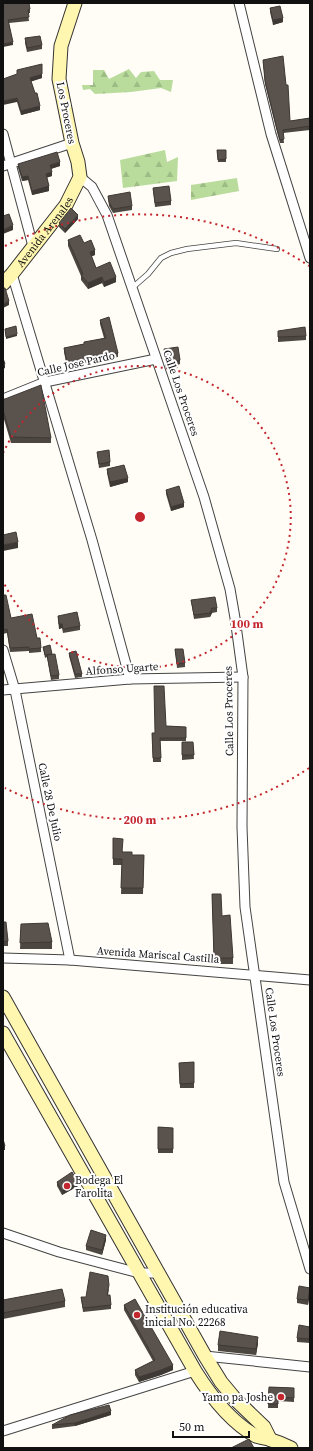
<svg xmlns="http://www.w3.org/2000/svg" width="313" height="1451" font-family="'Source Serif 4',serif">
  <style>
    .forest { fill: url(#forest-firs) }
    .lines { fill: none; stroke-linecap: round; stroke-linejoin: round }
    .lane-casing { stroke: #444; stroke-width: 6 }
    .street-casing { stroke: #444; stroke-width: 11 }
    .secondary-casing { stroke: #333; stroke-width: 15 }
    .lane { stroke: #fff; stroke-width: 4.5 }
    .street { stroke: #fff; stroke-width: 9 }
    .secondary { stroke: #fff6b0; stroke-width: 13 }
    .wall { fill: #4d4742 }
    .shaded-wall { fill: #3f3936 }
    .building { fill: #5a524d; stroke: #3f3936 }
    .ring { fill: none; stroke: #c4262e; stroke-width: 2; stroke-dasharray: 2 4 }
    .poi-dot { fill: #c4262e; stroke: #fff; stroke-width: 1.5 }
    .labels { text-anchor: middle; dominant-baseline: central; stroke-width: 4; stroke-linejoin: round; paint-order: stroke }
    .street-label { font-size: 11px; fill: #111; stroke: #fff }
    .poi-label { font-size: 11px; fill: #111; stroke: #fff; text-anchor: start }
    .centre { fill: #c4262e; stroke: #fff; stroke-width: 2 }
    .ring-label { font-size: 12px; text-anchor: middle; font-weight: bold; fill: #c4262e; stroke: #fff; stroke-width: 4; stroke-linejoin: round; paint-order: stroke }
  </style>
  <defs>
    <pattern id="forest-firs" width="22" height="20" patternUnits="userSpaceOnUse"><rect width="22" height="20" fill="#b9dc9c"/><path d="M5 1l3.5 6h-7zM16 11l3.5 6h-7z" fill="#9ebc85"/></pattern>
  </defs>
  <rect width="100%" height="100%" fill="#fffdf5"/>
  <g class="forest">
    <path d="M129,69L136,78L141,72L154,71L160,80H173L171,92L161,88L131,92L95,94L90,89L83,90L82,85H93V70H104L109,79Z"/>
    <path d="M165,150L167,162L178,157L177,181L123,188L120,160Z"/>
    <path d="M237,178L239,191L191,200V185Z"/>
  </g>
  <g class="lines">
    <defs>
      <path id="lane" d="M132,288L148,274L161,258L171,253L187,249L236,243L277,249"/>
      <g id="street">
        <path d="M239,3L271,134L310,258"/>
        <path d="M3,134L33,246"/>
        <path d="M3,166L72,143"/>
        <path d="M80,177L92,187L107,215L204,497L230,589L235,618L243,677L242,827L245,907L284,1182L310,1269"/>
        <path d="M12,274L92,540L130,679"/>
        <path d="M3,399L45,382L156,359"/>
        <path d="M3,650L15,690L70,960"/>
        <path d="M3,690L130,679L243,677"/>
        <path d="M3,958L70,960L310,980"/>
        <path d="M3,1233L59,1252L139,1273H157"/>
        <path d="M205,1356L310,1367"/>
        <path d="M3,1431L195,1371"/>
      </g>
      <g id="secondary">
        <path id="s1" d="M3,284L12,274L66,205L80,177L78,162L72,143L59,79L61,46L75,3"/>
        <path d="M3,997L205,1356L221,1382L236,1400L264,1427L270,1439"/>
        <path d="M3,1033L195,1371C210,1395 230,1422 256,1436C261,1438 266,1438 271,1440C278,1442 285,1445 291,1448"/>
      </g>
    </defs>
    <use href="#lane" class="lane-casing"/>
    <use href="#street" class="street-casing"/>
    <use href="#secondary" class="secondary-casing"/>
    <use href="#lane" class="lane"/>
    <use href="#street" class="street"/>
    <use href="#secondary" class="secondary"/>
  </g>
  <g class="wall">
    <path d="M3,3L30,9V13H28L29,21L9,23L13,45Z"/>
    <path d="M270,8L283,22L273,25L270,12Z"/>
    <path d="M25,38L42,45V49L27,52L25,43Z"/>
    <path d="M263,60L286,85L290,121L310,118V130L283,133L284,143H280L277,132L265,84Z"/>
    <path d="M17,70L42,78L31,81L40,110L21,115L17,102Z"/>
    <path d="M217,150H226V162H218Z"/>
    <path d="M18,164L60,166L51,169L52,176L47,177L49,191L32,195L28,180L22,181L18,168Z"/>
    <path d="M153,188L171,201V205L155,207Z"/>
    <path d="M108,196L132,206V210L113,213L109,206Z"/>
    <path d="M78,219L65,233L59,227V223Z"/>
    <path d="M68,240L84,243L95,255L91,256L96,268L116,282L104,287L102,283L88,289L81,280V276L68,246Z"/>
    <path d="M100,320L118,353V357L67,367L64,352V348L84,344L104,338L100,324Z"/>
    <path d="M278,331L306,336V340L278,342Z"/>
    <path d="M164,349L180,360V364L178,365V368L166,369L164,353Z"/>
    <path d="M3,399L51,438V443H11L3,416Z"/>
    <path d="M97,452L110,462V466L99,468Z"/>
    <path d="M107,469L128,482L110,487L107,473Z"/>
    <path d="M166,490L184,507L171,511L166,494Z"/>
    <path d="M3,595L11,618L37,638L41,648V652L29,653V651L10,652L7,633L3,634Z"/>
    <path d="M191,600L217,608V612L212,613L210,617L194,619Z"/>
    <path d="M58,616L80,626V630L63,633L62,628L59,629L58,620Z"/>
    <path d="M43,647L52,654L59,675V679L51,680L47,657L45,658Z"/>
    <path d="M175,649L185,663V667L177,668Z"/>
    <path d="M69,653L82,674V677L75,678L69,656Z"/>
    <path d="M166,726L186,727V741H160L161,762H153L152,733H155Z"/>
    <path d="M182,742H193L194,759L182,760Z"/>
    <path d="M113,838L123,852L132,855H144L143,894H121L122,865H113Z"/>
    <path d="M212,894L233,958V964H214Z"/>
    <path d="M3,922L8,941V946H3Z"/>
    <path d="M21,924L52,942V949H20Z"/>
    <path d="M194,1062V1088H180L179,1063Z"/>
    <path d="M158,1127L173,1128V1153H158Z"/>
    <path d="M57,1182L78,1186L62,1195L57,1186Z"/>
    <path d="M106,1240L102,1255L86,1250V1246Z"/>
    <path d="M109,1289L108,1295L111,1305V1309L83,1312L81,1297H86Z"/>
    <path d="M310,1292L308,1305L297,1303V1299Z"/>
    <path d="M3,1300L65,1301V1307L3,1319Z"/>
    <path d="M124,1305L173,1370L161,1375L139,1382L135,1375V1370L153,1361L124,1310Z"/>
    <path d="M310,1327V1343L297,1342V1338Z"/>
    <path d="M258,1343L256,1355L218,1351V1345Z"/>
    <path d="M269,1387L294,1388V1402L278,1401V1408H268Z"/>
    <path d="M111,1415L75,1426L52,1429V1425Z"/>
  </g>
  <g class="shaded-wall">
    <path d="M283,18V22L273,25V20Z"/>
    <path d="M13,42V45L3,47V44Z"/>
    <path d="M42,74V78L30,82V78Z"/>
    <path d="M17,98V102L3,105V101Z"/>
    <path d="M40,106V110L21,115V111Z"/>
    <path d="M60,162V166L50,169V165Z"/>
    <path d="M52,172V176L46,178V174Z"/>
    <path d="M28,176V180L22,181V177Z"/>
    <path d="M49,186V191L32,195V191Z"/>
    <path d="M78,215V219L65,233V229Z"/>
    <path d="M13,225V230L3,234V230Z"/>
    <path d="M95,250V255L90,257V252Z"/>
    <path d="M102,277V283L88,289V283Z"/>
    <path d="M116,277V282L104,287V282Z"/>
    <path d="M9,301V305L3,308V304Z"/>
    <path d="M17,334V336L6,339V337Z"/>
    <path d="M5,364V368L3,369V365Z"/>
    <path d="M128,478V482L110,487V482Z"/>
    <path d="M184,503V507L171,511V507Z"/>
    <path d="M18,542V548L3,551V545Z"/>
    <path d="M212,608V613L210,617V613Z"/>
    <path d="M59,624H62V628L59,629Z"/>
    <rect x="3" y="1146" width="2" height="4"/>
    <path d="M78,1182V1186L62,1195V1191Z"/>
    <path d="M106,1235V1240L102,1255V1250Z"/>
    <path d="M310,1288V1292L308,1305V1300Z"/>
    <path d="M258,1337V1343L256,1355V1349Z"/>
    <path d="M173,1365V1370L161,1375L139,1382V1377Z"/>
    <path d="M111,1411V1415L75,1426V1423Z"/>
  </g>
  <g class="building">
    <path d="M3,3H29L30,9L28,10L29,17L8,20L13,42L3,44Z"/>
    <path d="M280,6L283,18L273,20L270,8Z"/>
    <path d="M40,36L42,45L27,48L25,38Z"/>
    <path d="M283,56L286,85H288L290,121L310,118V126L283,130L284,139L280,140L277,129L265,81L263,60Z"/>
    <path d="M42,64V74L30,78L35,93H37L40,106L21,111L17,98L3,101V79L17,74V70Z"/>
    <path d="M217,150H226V159L218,160Z"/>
    <path d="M57,152L60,162L50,165L52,172L46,174L49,186L32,191L28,176L22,177L18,164Z"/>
    <path d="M169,186L171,201L155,203L153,188Z"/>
    <path d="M130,192L132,206L113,209L109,202L108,196Z"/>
    <path d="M71,208L78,215L65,229L59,223Z"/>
    <path d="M9,214L13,225L3,230V216Z"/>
    <path d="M80,235L84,243L91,240L95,250L90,252L96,268L110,262L116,277L104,282L102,277L88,283L81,275L83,274L68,240Z"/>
    <path d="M3,288H5L9,301L3,304Z"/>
    <path d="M109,317L118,353L67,363L64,348L84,344V342L106,338L100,320Z"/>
    <path d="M16,326L17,334L6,337L5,329Z"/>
    <path d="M305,327L306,336L278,337V331Z"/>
    <path d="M178,347L180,360L177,361L178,363L166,365L164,349Z"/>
    <path d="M3,358L5,364L3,365Z"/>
    <path d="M41,385L51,438L11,437L3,410V399H5Z"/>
    <path d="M109,450L110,462L99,464L97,452Z"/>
    <path d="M124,465L128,478L110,482L107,469Z"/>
    <path d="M179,486L184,503L171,507L166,490Z"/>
    <path d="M16,532L18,542L3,545V535Z"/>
    <path d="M3,595H6L11,618L32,614L37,638H40L41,648L29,649V647L10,648L7,629L3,630Z"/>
    <path d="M215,597L217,608H212L210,613L194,615L191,600Z"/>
    <path d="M77,612L80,626L63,629L62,624H59L58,616Z"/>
    <path d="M50,645L52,654L45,655L43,647Z"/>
    <path d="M175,649H183L185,663L177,664Z"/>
    <path d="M76,651L82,674H75L69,653Z"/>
    <path d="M55,654L59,675L51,676L47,655Z"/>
    <path d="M154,686H164L166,726L186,727V738H160L161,758H153L152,733H155Z"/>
    <path d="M182,742H193L194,755H182Z"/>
    <path d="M113,838L123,839L122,852H132V855H144L143,888H121L122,859H113Z"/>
    <path d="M212,894H221L222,916L230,915L233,958H214Z"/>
    <path d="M3,922H6L8,941L3,942Z"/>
    <path d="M48,923L52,942L20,943L21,924Z"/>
    <path d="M194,1062V1083L180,1084L179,1063Z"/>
    <path d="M158,1127L173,1128V1149H158Z"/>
    <path d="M3,1139L5,1146H3Z"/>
    <path d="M72,1172L78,1182L62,1191L57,1182Z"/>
    <path d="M91,1230L106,1235L102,1250L86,1246Z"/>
    <path d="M90,1272L108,1276L109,1285L107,1295H110L111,1305L83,1308L81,1297H86Z"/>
    <path d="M299,1286L310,1288L308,1300L297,1299Z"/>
    <path d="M62,1289L65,1301L3,1313V1300Z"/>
    <path d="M135,1299L173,1365L161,1370L139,1377L135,1370L155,1360L124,1305Z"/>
    <path d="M299,1325L310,1327V1339L297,1338Z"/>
    <path d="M220,1331L258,1337L256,1349L218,1345Z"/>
    <path d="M269,1387L294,1388V1398L278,1397V1404H268Z"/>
    <path d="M109,1405L111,1411L75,1423L52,1425L70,1415Z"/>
    <path d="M249,1439L254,1448H231Z"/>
  </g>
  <g class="ring">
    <path d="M3 453A151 151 0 1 1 3 581"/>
    <path d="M309 768A303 303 0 0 1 5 788M5 246A303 303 0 0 1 309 266"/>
  </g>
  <g class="poi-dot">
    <circle cx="67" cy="1186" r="4"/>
    <circle cx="137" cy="1315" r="4"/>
    <circle cx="281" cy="1397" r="4"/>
  </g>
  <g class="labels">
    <g class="street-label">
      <text transform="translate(66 113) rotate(79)">Los Proceres</text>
      <text stroke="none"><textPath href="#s1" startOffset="67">Avenida Arenales</textPath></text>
      <text transform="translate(76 364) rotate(-13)">Calle Jose Pardo</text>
      <text transform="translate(181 393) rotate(71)">Calle Los Proceres</text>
      <text transform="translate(122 669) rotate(-4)">Alfonso Ugarte</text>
      <text transform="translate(229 711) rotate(-91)">Calle Los Proceres</text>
      <text transform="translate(50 802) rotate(78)">Calle 28 De Julio</text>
      <text transform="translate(158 955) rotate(4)">Avenida Mariscal Castilla</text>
      <text transform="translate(275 1032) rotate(82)">Calle Los Proceres</text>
    </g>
    <g class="poi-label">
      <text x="75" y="1180">Bodega El<tspan x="75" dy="13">Farolita</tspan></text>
      <text x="145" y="1309">Institución educativa<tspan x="145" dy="13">inicial No. 22268</tspan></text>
      <text x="273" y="1397" text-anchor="end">Yamo pa Joshe</text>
    </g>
  </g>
  <circle cx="140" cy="517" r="6" class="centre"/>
  <g class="ring-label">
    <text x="247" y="628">100 m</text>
    <text x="140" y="824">200 m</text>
  </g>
  <rect width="313" height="1451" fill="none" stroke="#111111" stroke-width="8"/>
  <path d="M173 1431v6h76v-6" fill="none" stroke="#111111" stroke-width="2"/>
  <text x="179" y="1431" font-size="12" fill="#111111" stroke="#ffffff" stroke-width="3" paint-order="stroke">50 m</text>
</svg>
